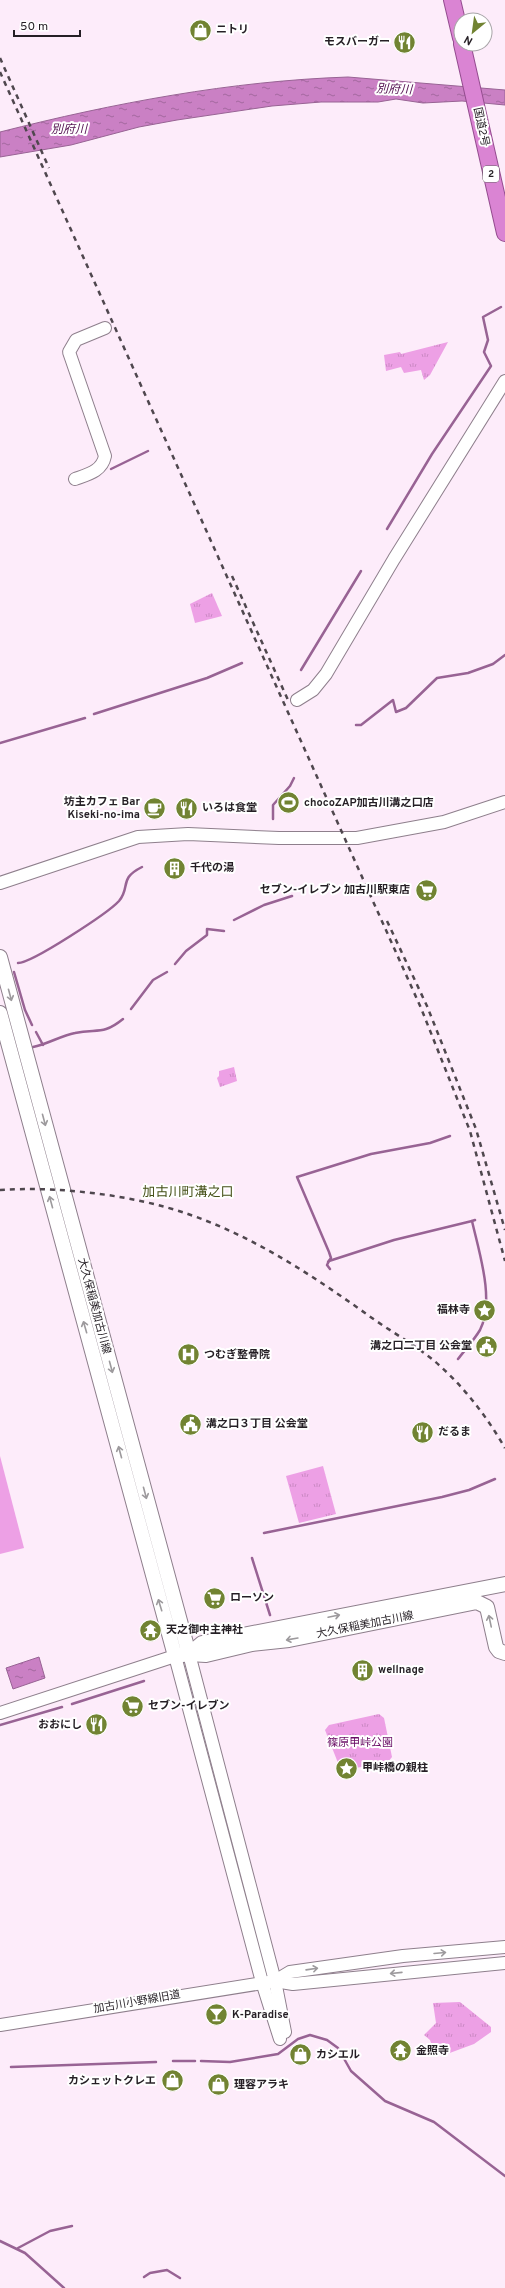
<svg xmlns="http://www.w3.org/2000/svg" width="505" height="2288" font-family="Overpass,'Noto Sans JP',sans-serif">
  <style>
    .grass { fill: #eda0e5 }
    .park { fill: url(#park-tufts) }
    .water { fill: url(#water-ripples); stroke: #986394 }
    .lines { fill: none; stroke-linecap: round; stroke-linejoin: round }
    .stream { stroke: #986394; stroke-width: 2.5 }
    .tertiary-casing { stroke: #8e7f8c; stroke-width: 14 }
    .secondary-casing { stroke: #8e7f8c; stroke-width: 16 }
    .trunk-casing { stroke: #944c8f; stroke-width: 18 }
    .tertiary { stroke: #fff; stroke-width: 12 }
    .secondary { stroke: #fff; stroke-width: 14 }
    .trunk { stroke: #da84d3; stroke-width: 16 }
    .rail { stroke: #4f474e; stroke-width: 2.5; stroke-dasharray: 5 5; stroke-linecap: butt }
    .oneway { stroke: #9d9a9d }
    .labels { text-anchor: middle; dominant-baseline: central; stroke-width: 4; stroke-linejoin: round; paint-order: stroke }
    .shield { fill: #fff; stroke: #666266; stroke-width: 1 }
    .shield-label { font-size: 10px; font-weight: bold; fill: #251f25 }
    .poi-label { font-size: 11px; font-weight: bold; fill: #251f25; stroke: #fff; text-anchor: start }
    .street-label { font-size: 11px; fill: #251f25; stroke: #fff }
    .park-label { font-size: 11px; fill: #690c65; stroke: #fff }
    .water-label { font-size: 12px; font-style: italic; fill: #541151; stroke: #fff }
    .quarter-label { font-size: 13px; fill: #455018; stroke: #fff }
  </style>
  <defs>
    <pattern id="park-tufts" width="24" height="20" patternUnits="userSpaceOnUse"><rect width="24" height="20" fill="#eda0e5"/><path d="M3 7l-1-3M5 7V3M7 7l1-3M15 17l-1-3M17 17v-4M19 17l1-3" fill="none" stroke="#cb89c4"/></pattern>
    <pattern id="water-ripples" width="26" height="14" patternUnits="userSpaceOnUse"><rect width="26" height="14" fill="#ca80c4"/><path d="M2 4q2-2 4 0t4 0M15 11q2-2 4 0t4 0" fill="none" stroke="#a4689f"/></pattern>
  </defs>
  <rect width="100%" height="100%" fill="#fdecfa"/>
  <path class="grass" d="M0,1456L24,1548L0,1554Z"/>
  <g class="park">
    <path d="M448,342L430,375L424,380L421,370L404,373L401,367L386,371L384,355L400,352L401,354Z"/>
    <path d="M212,593L222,616L195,623L190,604Z"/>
    <path d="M234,1067L237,1081L220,1087L217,1078L219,1076V1071Z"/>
    <path d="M323,1466L336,1514L299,1523L286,1476Z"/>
    <path d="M379,1714L384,1718L392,1757L388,1762L345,1770L340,1768L325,1730L329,1725Z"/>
    <path d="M460,2002L491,2027V2032L474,2044L447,2054L445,2051L435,2055L430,2040L424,2035L436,2023L433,2003Z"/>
  </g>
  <g class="water">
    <path d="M348,77L505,90V105L462,101L423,103L396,99L378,102H321L272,106L177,120L139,127L71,145L0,157V132C114,103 231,81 348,77Z"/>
    <path d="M39,1657L45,1678L13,1689L6,1668Z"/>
  </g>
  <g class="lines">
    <g class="stream">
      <path d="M111,469L148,451"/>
      <path d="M387,529L432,454L491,366L484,352L488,340L483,317L501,307"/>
      <path d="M301,670L361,571"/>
      <path d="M94,714L207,678L242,663"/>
      <path d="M356,725H361L393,700L396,712L406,708L437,678L468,673L493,664L505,655"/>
      <path d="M0,743L85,718"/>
      <path d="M273,819V805L290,786L294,778"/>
      <path d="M234,920L264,905L292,896"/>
      <path d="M18,963C32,963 108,913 119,901C131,887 118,879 142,867"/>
      <path d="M175,964L186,951L207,935V929L224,931"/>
      <path d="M14,972L25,1010L32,1025"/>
      <path d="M131,1009L153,980L167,972"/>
      <path d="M36,1032L43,1045"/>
      <path d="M33,1047C48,1044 60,1036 75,1033C97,1028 102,1036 123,1019"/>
      <path d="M328,1262L331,1258L329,1252L297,1177L371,1154L430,1143L450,1136"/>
      <path d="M330,1269L327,1265L329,1261L394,1240L472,1221"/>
      <path d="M458,1359C465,1350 474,1340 480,1330C495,1300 479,1252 472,1221L475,1220"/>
      <path d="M264,1533L442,1497L469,1490L495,1479"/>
      <path d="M252,1558L270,1615"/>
      <path d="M72,1704L144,1681"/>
      <path d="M0,1725L62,1707"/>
      <path d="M173,2061H195"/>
      <path d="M201,2061L230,2062L278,2054L298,2039L310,2035L327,2040L338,2048L351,2071L385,2101L434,2122L505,2176"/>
      <path d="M11,2067L156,2062"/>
      <path d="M0,2241L25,2253L64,2288"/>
      <path d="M18,2248L50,2231L72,2226"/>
      <path d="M144,2277L150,2273L167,2270L180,2278"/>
    </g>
    <defs>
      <g id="tertiary">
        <path d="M75,479C89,474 102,471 105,456L69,352L76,340L105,328"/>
        <path d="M297,700L313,690L326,674L394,559L505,381"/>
        <path d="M0,883L138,837L188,834L279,838H357L444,822L505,802"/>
        <path d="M189,1654L275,1981L285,2032"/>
        <path d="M0,1713L175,1656L262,1982L280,2039"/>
        <path d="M275,1981L290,1972L403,1956L505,1947"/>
        <path d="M0,2025L275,1981L293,1984L505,1963"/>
      </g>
      <g id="secondary">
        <path d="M0,957L189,1654L175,1656L0,1013"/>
        <path d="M505,1584L202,1643L189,1654L206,1655L252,1644L289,1640L477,1602L487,1607L496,1647L499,1651L505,1653"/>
      </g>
      <g id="trunk">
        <path d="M452,0L461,38"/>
        <path d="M462,44L505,233"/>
      </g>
    </defs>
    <use href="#tertiary" class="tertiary-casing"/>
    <use href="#secondary" class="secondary-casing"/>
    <use href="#trunk" class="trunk-casing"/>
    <use href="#tertiary" class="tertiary"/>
    <use href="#secondary" class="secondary"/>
    <use href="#trunk" class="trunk"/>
    <g class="rail">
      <path d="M0,58L49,168"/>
      <path d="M0,72L421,1008L470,1131L505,1261"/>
      <path d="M232,576L288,700"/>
      <path d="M387,921L427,1006L476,1129L505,1230"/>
      <path d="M0,1190C59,1186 133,1195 188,1214C255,1237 315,1277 372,1318C392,1332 413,1344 432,1359C461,1383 486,1415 505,1448"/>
    </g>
  </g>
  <defs><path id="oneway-shaft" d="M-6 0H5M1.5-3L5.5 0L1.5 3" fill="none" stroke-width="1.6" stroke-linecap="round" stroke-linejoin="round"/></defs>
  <g class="oneway">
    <use href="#oneway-shaft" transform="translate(10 995) rotate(75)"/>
    <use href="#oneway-shaft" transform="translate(44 1120) rotate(75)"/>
    <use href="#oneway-shaft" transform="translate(51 1202) rotate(-105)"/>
    <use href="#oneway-shaft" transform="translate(85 1327) rotate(-106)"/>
    <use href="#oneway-shaft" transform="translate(111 1367) rotate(75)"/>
    <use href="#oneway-shaft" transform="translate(120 1452) rotate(-105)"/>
    <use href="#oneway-shaft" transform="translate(145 1493) rotate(75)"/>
    <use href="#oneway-shaft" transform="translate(160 1605) rotate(-107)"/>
    <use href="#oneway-shaft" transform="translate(334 1616) rotate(-12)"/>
    <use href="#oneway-shaft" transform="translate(490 1621) rotate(-102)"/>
    <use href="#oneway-shaft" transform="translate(292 1639) rotate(170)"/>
    <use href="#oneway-shaft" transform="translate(440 1953) rotate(-5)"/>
    <use href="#oneway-shaft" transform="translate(312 1969) rotate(-8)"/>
    <use href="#oneway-shaft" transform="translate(396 1973) rotate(174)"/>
  </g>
  <defs>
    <symbol id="shop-disc" viewBox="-11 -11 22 22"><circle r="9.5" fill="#718332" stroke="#fff"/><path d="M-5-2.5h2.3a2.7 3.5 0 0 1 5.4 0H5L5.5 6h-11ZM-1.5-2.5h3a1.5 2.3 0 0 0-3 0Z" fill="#fff"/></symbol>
    <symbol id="restaurant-disc" viewBox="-11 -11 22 22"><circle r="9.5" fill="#718332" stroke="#fff"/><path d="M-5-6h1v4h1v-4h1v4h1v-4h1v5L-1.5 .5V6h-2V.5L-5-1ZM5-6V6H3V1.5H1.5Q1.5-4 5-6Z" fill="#fff"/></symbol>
    <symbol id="stadium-disc" viewBox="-11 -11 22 22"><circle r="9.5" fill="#718332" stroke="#fff"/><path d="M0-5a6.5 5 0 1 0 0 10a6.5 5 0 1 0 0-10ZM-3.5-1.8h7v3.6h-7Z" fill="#fff"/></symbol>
    <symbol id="cafe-disc" viewBox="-11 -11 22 22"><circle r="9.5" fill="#718332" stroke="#fff"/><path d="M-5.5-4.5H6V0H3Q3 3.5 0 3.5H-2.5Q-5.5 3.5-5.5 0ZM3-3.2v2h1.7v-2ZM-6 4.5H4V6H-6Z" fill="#fff"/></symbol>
    <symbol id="building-disc" viewBox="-11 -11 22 22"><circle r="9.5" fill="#718332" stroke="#fff"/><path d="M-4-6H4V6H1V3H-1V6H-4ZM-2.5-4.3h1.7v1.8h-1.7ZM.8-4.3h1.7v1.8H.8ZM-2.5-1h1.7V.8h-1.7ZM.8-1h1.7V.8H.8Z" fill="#fff"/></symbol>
    <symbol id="supermarket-disc" viewBox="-11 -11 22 22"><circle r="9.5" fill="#718332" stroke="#fff"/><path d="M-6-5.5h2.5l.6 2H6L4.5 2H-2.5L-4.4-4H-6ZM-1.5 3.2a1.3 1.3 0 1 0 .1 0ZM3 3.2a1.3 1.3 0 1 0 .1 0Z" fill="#fff"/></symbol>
    <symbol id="sight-disc" viewBox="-11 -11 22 22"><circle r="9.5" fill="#718332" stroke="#fff"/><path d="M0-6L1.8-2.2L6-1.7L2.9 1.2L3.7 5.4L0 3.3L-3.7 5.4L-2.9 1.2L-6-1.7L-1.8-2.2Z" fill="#fff"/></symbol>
    <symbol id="civic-disc" viewBox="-11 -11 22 22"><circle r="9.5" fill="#718332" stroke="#fff"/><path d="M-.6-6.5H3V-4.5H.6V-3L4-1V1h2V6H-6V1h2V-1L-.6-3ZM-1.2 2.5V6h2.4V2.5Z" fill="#fff"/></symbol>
    <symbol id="hospital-disc" viewBox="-11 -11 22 22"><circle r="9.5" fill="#718332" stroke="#fff"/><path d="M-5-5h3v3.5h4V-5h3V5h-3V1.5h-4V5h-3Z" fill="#fff"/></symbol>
    <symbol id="temple-disc" viewBox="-11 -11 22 22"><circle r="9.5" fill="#718332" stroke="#fff"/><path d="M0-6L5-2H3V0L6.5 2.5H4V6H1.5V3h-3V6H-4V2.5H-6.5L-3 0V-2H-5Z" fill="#fff"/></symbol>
    <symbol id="bar-disc" viewBox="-11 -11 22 22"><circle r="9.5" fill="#718332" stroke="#fff"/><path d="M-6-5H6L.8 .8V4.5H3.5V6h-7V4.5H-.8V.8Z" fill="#fff"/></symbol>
  </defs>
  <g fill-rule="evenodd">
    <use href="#shop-disc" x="188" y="18" width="25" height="25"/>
    <use href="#restaurant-disc" x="392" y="30" width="25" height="25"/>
    <use href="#stadium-disc" x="276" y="790" width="25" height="25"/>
    <use href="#cafe-disc" x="142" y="796" width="25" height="25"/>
    <use href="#restaurant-disc" x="174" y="796" width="25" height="25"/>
    <use href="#building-disc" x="162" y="856" width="25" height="25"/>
    <use href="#supermarket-disc" x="414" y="878" width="25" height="25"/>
    <use href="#sight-disc" x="472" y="1298" width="25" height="25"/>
    <use href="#civic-disc" x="474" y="1334" width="25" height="25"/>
    <use href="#hospital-disc" x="176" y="1342" width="25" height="25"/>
    <use href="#civic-disc" x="178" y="1412" width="25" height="25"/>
    <use href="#restaurant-disc" x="410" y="1420" width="25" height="25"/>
    <use href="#supermarket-disc" x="202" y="1586" width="25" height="25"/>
    <use href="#temple-disc" x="138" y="1618" width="25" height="25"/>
    <use href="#building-disc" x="350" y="1658" width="25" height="25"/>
    <use href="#supermarket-disc" x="120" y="1694" width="25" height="25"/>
    <use href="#restaurant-disc" x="84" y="1712" width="25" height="25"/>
    <use href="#sight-disc" x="334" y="1756" width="25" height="25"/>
    <use href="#bar-disc" x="204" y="2002" width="25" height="25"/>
    <use href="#temple-disc" x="388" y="2038" width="25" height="25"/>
    <use href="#shop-disc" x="288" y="2042" width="25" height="25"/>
    <use href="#shop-disc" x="160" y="2068" width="25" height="25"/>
    <use href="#shop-disc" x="206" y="2072" width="25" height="25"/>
  </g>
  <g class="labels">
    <rect class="shield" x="483" y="166" width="16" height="16" rx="3"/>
    <g class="shield-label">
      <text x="491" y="174">2</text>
    </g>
    <g class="poi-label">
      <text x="216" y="30">ニトリ</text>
      <text x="390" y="42" text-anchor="end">モスバーガー</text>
      <text x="140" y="802" text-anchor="end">坊主カフェ Bar<tspan x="140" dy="13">Kiseki-no-ima</tspan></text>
      <text x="304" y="803">chocoZAP加古川溝之口店</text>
      <text x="202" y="808">いろは食堂</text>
      <text x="190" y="868">千代の湯</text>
      <text x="410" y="890" text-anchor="end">セブン-イレブン 加古川駅東店</text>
      <text x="470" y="1310" text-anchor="end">福林寺</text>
      <text x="472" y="1346" text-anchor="end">溝之口二丁目 公会堂</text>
      <text x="204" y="1355">つむぎ整骨院</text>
      <text x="206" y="1424">溝之口３丁目 公会堂</text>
      <text x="438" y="1432">だるま</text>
      <text x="230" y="1598">ローソン</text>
      <text x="166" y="1630">天之御中主神社</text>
      <text x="378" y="1670">wellnage</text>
      <text x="148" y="1706">セブン-イレブン</text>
      <text x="82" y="1725" text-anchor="end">おおにし</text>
      <text x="362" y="1768">甲峠橋の親柱</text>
      <text x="232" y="2015">K-Paradise</text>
      <text x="416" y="2051">金照寺</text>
      <text x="316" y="2055">カシエル</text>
      <text x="156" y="2081" text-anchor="end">カシェットクレエ</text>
      <text x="234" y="2085">理容アラキ</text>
    </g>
    <g class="street-label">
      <text transform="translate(481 127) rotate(78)">国道2号</text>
      <text transform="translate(94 1306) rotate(75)">大久保稲美加古川線</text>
      <text transform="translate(365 1625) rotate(-11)">大久保稲美加古川線</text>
      <text transform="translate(137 2002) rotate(-10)">加古川小野線旧道</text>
    </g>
    <g class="park-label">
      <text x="360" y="1743">篠原甲峠公園</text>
    </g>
    <g class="water-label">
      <text transform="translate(394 90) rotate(2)">別府川</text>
      <text x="69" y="130">別府川</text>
    </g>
    <g class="quarter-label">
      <text x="188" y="1193">加古川町溝之口</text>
    </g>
  </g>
  <g transform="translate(473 32) rotate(209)"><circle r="19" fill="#ffffff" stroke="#a8a5a8"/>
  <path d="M0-3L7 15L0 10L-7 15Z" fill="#718332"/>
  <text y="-6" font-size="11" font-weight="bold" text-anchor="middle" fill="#251f25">N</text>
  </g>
  <path d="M14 30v6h66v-6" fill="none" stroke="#251f25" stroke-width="2"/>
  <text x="20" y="30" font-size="12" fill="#251f25" stroke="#ffffff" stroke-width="3" paint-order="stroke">50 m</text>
</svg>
